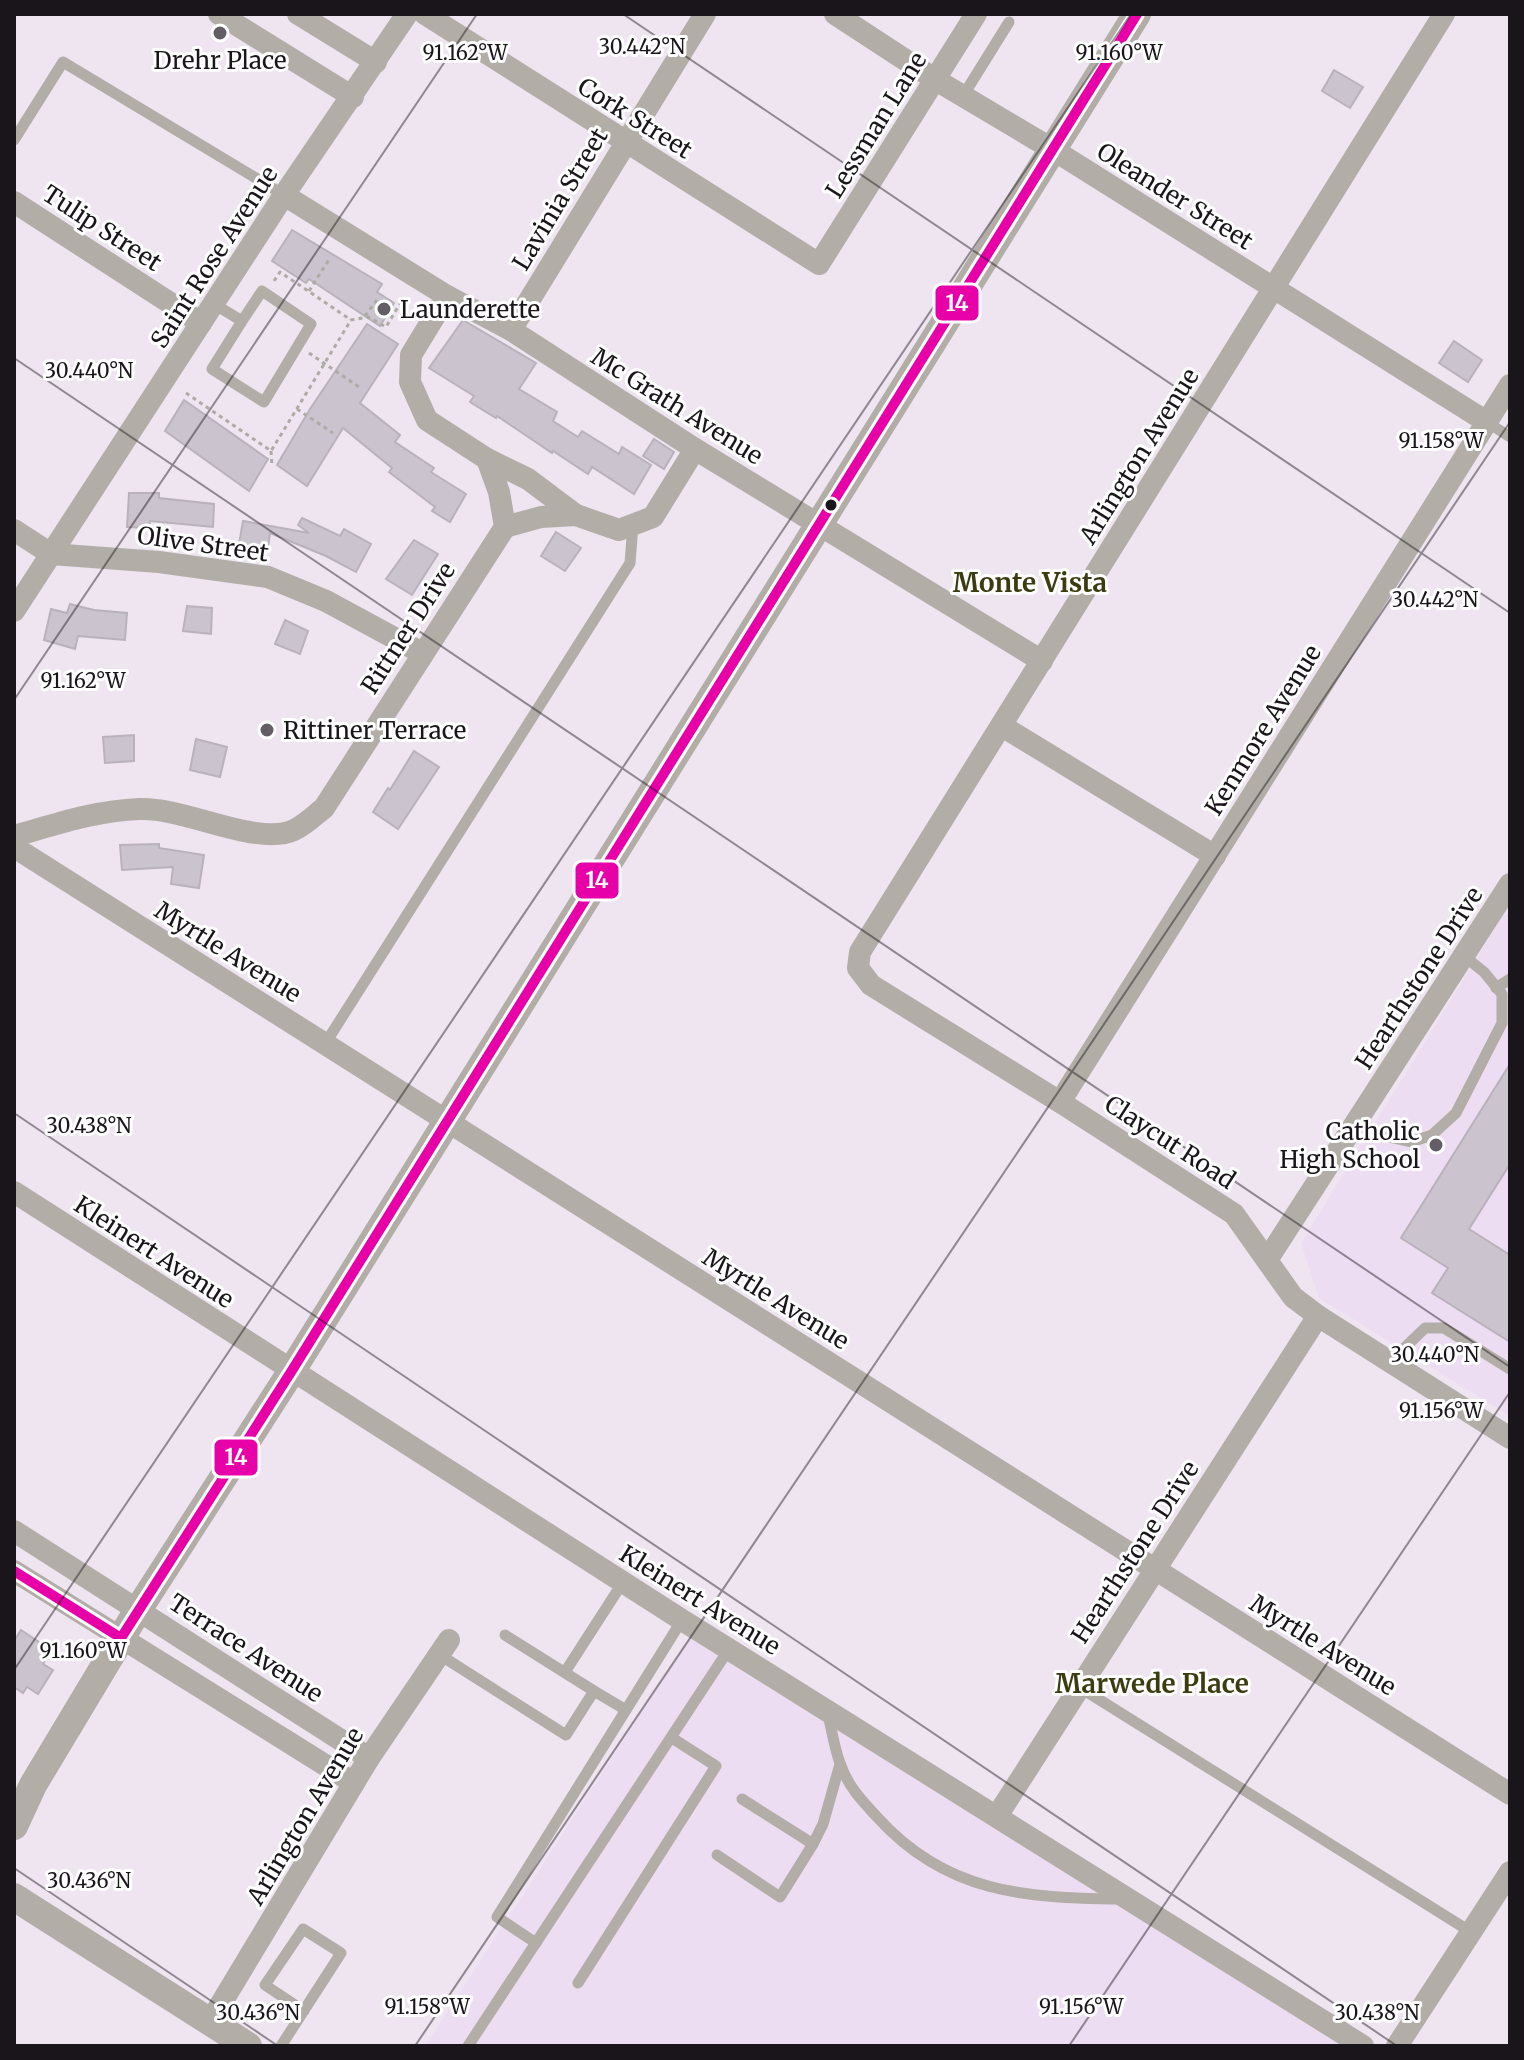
<svg xmlns="http://www.w3.org/2000/svg" width="1524" height="2060" font-family="Merriweather,serif">
  <style>
    .built { fill: #edddf2 }
    .building { fill: #cbc3cd; stroke: #b9b2bb; stroke-width: 2 }
    .lines { fill: none; stroke-linecap: round; stroke-linejoin: round }
    .path { stroke: #aeaba7; stroke-width: 3; stroke-dasharray: 4 4; stroke-linecap: butt }
    .service { stroke: #b2aea7; stroke-width: 11 }
    .minor { stroke: #b2aea7; stroke-width: 22 }
    .tertiary { stroke: #b2aea7; stroke-width: 28 }
    .bus-1-casing { stroke: #fff; stroke-width: 16 }
    .bus-1 { stroke: #e700a8; stroke-width: 10 }
    .ticks { fill: none; stroke: #1a141b; stroke-width: 2; stroke-opacity: 0.45 }
    .poi-dot { fill: #645d66; stroke: #fff; stroke-width: 3 }
    .bus-dot { fill: #1a141b; stroke: #fff; stroke-width: 3 }
    .labels { text-anchor: middle; dominant-baseline: central; stroke-width: 6; stroke-linejoin: round; paint-order: stroke }
    .poi-label { font-size: 24px; fill: #1a141b; stroke: #fff; text-anchor: start }
    .street-label { font-size: 24px; fill: #1a141b; stroke: #fff }
    .neighbourhood-label { font-size: 26px; font-weight: bold; fill: #3c3c13; stroke: #fff }
    .ticks-label { font-size: 20px; text-anchor: middle; fill: #1a141b; stroke: #fff; stroke-width: 6; stroke-linejoin: round; paint-order: stroke }
    .line-badge { stroke: #fff; stroke-width: 3 }
    .badge-label { font-size: 22px; text-anchor: middle; font-weight: bold; fill: #fff }
  </style>
  <rect width="100%" height="100%" fill="#eee5f1"/>
  <g class="built">
    <path d="M1510,904V1416L1319,1298L1301,1243Z"/>
    <path d="M696,1628L1363,2046H425Z"/>
  </g>
  <g class="building">
    <path d="M1334,70L1363,87L1350,108L1322,91Z"/>
    <path d="M292,230L382,284L377,292L394,303L380,326L309,279L306,283L272,261Z"/>
    <path d="M463,320L536,363L519,389L557,412L553,421L578,437L582,431L619,454L622,447L651,465L634,494L592,467L588,474L553,451L552,453L497,416L496,418L470,402L474,396L429,368Z"/>
    <path d="M367,324L398,344L360,403L400,435L395,442L434,468L431,472L466,494L450,522L432,511L435,507L389,472L392,468L343,428L307,486L277,465L310,409Z"/>
    <path d="M1454,341L1482,360L1468,382L1439,363Z"/>
    <path d="M184,400L268,459L249,491L165,431Z"/>
    <path d="M654,439L674,452L664,469L643,456Z"/>
    <path d="M129,493H159V498L214,504L213,527L150,521L149,528L127,527Z"/>
    <path d="M302,518L340,536L344,529L371,544L356,572L326,556L270,533L268,548L239,544L243,521L309,533L298,525Z"/>
    <path d="M556,532L581,548L565,571L541,556Z"/>
    <path d="M414,540L438,554L412,595L386,579Z"/>
    <path d="M70,604L94,610L127,613L125,640L78,636L75,649L44,640L51,609L67,613Z"/>
    <path d="M187,606L212,608L211,634L183,631Z"/>
    <path d="M285,620L308,631L300,654L275,644Z"/>
    <path d="M134,735V761L105,763L103,737Z"/>
    <path d="M196,739L227,747L220,777L190,770Z"/>
    <path d="M414,751L439,767L398,829L373,812L388,788L390,790Z"/>
    <path d="M159,844V848L204,855L199,888L171,884L173,867L122,870L120,845Z"/>
    <path d="M1510,1064V1164L1469,1229L1510,1255V1342L1432,1293L1448,1268L1401,1238Z"/>
    <path d="M21,1630L51,1650L43,1664L53,1670L38,1694L27,1687L23,1693L14,1687V1641Z"/>
  </g>
  <g class="lines">
    <g class="path">
      <path d="M274,281L280,272L351,320"/>
      <path d="M309,291L330,258"/>
      <path d="M365,316L379,297"/>
      <path d="M309,353L359,387"/>
      <path d="M186,393L271,451L351,320L368,317L386,327L401,302H411"/>
      <path d="M297,409L333,433"/>
      <path d="M271,451L272,467"/>
    </g>
    <g class="service">
      <path d="M963,96L1009,22"/>
      <path d="M14,140L63,62L284,195"/>
      <path d="M214,304L242,321L262,291L311,324L264,402L212,369L242,321"/>
      <path d="M1487,422L1510,437"/>
      <path d="M1496,988L1510,979"/>
      <path d="M325,1044L630,563L633,525"/>
      <path d="M1358,1120L1380,1135L1411,1142L1432,1135L1456,1113L1502,1023V994L1484,972L1464,956"/>
      <path d="M1390,1362L1425,1328H1444L1510,1369"/>
      <path d="M440,1655L566,1735L594,1691L505,1635"/>
      <path d="M565,1672L623,1582"/>
      <path d="M1079,1687L1471,1932"/>
      <path d="M594,1691L626,1710"/>
      <path d="M828,1715C832,1730 834,1747 840,1763C847,1785 862,1801 878,1818C946,1893 1025,1898 1120,1899"/>
      <path d="M742,1799L813,1844L823,1824L840,1764"/>
      <path d="M717,1855L780,1897L813,1844"/>
      <path d="M536,1943L497,1917L682,1620"/>
      <path d="M578,1983L716,1766L672,1738"/>
      <path d="M281,2046L341,1953L303,1929L265,1985L304,2011"/>
      <path d="M468,2046L729,1649"/>
    </g>
    <g class="minor">
      <path d="M219,14L353,97"/>
      <path d="M298,14L376,62"/>
      <path d="M425,14L819,264L976,14"/>
      <path d="M835,14L936,80L1052,149L1487,422"/>
      <path d="M1444,14L860,952L858,968L871,985L1060,1102L1234,1214L1293,1297L1318,1316L1510,1438"/>
      <path d="M284,195L447,296L511,330L695,449L1042,661"/>
      <path d="M14,202L201,323"/>
      <path d="M511,330L705,14"/>
      <path d="M487,459L528,479L576,515"/>
      <path d="M505,527L541,517L576,515L619,530L653,517L695,449"/>
      <path d="M14,530L51,554L159,562L268,577L326,601L422,653"/>
      <path d="M14,611L284,195L407,14"/>
      <path d="M1002,726L1215,856"/>
      <path d="M14,836C57,824 94,811 139,809C185,807 257,847 294,830C305,825 315,815 324,808L505,527L499,492L487,459L427,420L410,382L411,355L447,296"/>
      <path d="M14,847L1510,1794"/>
      <path d="M1060,1102L1510,385"/>
      <path d="M14,1192L682,1620L1363,2046"/>
      <path d="M1267,1260L1510,884"/>
      <path d="M14,1531L369,1758"/>
      <path d="M14,1571L354,1783"/>
      <path d="M997,1816L1318,1316"/>
      <path d="M210,2022L369,1758L449,1640"/>
      <path d="M1397,2046L1510,1872"/>
    </g>
    <g class="tertiary">
      <path d="M14,1826L33,1785L138,1610L291,1372L1137,14"/>
      <path d="M14,1897L248,2046"/>
    </g>
    <defs>
      <path id="bus-1" d="M14,1571L121,1638L291,1372L1137,14"/>
    </defs>
    <use href="#bus-1" class="bus-1-casing"/>
    <use href="#bus-1" class="bus-1"/>
  </g>
  <path class="ticks" d="M623,14L1510,613M14,358L1510,1367M14,700L477,14M14,1113L1397,2046M14,1670L1131,14M14,1868L278,2046M415,2046L1510,422M1069,2046L1510,1392"/>
  <g class="poi-dot">
    <circle cx="220" cy="33" r="8"/>
    <circle cx="384" cy="309" r="8"/>
    <circle cx="267" cy="730" r="8"/>
    <circle cx="1436" cy="1145" r="8"/>
  </g>
  <circle class="bus-dot" cx="831" cy="505" r="7"/>
  <g class="labels">
    <g class="poi-label">
      <text x="220" y="60" text-anchor="middle">Drehr Place</text>
      <text x="400" y="309">Launderette</text>
      <text x="283" y="730">Rittiner Terrace</text>
      <text x="1420" y="1131" text-anchor="end">Catholic<tspan x="1420" dy="28">High School</tspan></text>
    </g>
    <g class="street-label">
      <text transform="translate(635 118) rotate(32)">Cork Street</text>
      <text transform="translate(876 125) rotate(-58)">Lessman Lane</text>
      <text transform="translate(1175 196) rotate(32)">Oleander Street</text>
      <text transform="translate(560 199) rotate(-59)">Lavinia Street</text>
      <text transform="translate(102 228) rotate(33)">Tulip Street</text>
      <text transform="translate(214 257) rotate(-57)">Saint Rose Avenue</text>
      <text transform="translate(677 406) rotate(32)">Mc Grath Avenue</text>
      <text transform="translate(1139 456) rotate(-58)">Arlington Avenue</text>
      <text transform="translate(203 544) rotate(8)">Olive Street</text>
      <text transform="translate(408 628) rotate(-57)">Rittner Drive</text>
      <text transform="translate(1263 730) rotate(-58)">Kenmore Avenue</text>
      <text transform="translate(228 952) rotate(32)">Myrtle Avenue</text>
      <text transform="translate(1419 978) rotate(-57)">Hearthstone Drive</text>
      <text transform="translate(1170 1142) rotate(33)">Claycut Road</text>
      <text transform="translate(154 1252) rotate(33)">Kleinert Avenue</text>
      <text transform="translate(776 1299) rotate(32)">Myrtle Avenue</text>
      <text transform="translate(1135 1552) rotate(-57)">Hearthstone Drive</text>
      <text transform="translate(700 1600) rotate(32)">Kleinert Avenue</text>
      <text transform="translate(1323 1645) rotate(32)">Myrtle Avenue</text>
      <text transform="translate(246 1648) rotate(33)">Terrace Avenue</text>
      <text transform="translate(305 1816) rotate(-59)">Arlington Avenue</text>
    </g>
    <g class="neighbourhood-label">
      <text x="1030" y="582">Monte Vista</text>
      <text x="1152" y="1683">Marwede Place</text>
    </g>
  </g>
  <g class="ticks-label">
    <text x="642" y="54">30.442°N</text>
    <text x="465" y="60">91.162°W</text>
    <text x="1119" y="60">91.160°W</text>
    <text x="89" y="378">30.440°N</text>
    <text x="1441" y="448">91.158°W</text>
    <text x="1435" y="607">30.442°N</text>
    <text x="83" y="688">91.162°W</text>
    <text x="89" y="1133">30.438°N</text>
    <text x="1435" y="1362">30.440°N</text>
    <text x="1441" y="1418">91.156°W</text>
    <text x="83" y="1658">91.160°W</text>
    <text x="89" y="1888">30.436°N</text>
    <text x="427" y="2014">91.158°W</text>
    <text x="1081" y="2014">91.156°W</text>
    <text x="258" y="2020">30.436°N</text>
    <text x="1377" y="2020">30.438°N</text>
  </g>
  <g class="line-badge">
    <rect x="934" y="284" width="46" height="38" rx="8" fill="#e700a8"/>
    <rect x="574" y="861" width="46" height="39" rx="8" fill="#e700a8"/>
    <rect x="213" y="1438" width="46" height="39" rx="8" fill="#e700a8"/>
  </g>
  <g class="badge-label">
    <text x="957" y="311">14</text>
    <text x="597" y="888">14</text>
    <text x="236" y="1465">14</text>
  </g>
  <rect width="1524" height="2060" fill="none" stroke="#1a141b" stroke-width="32"/>
</svg>
